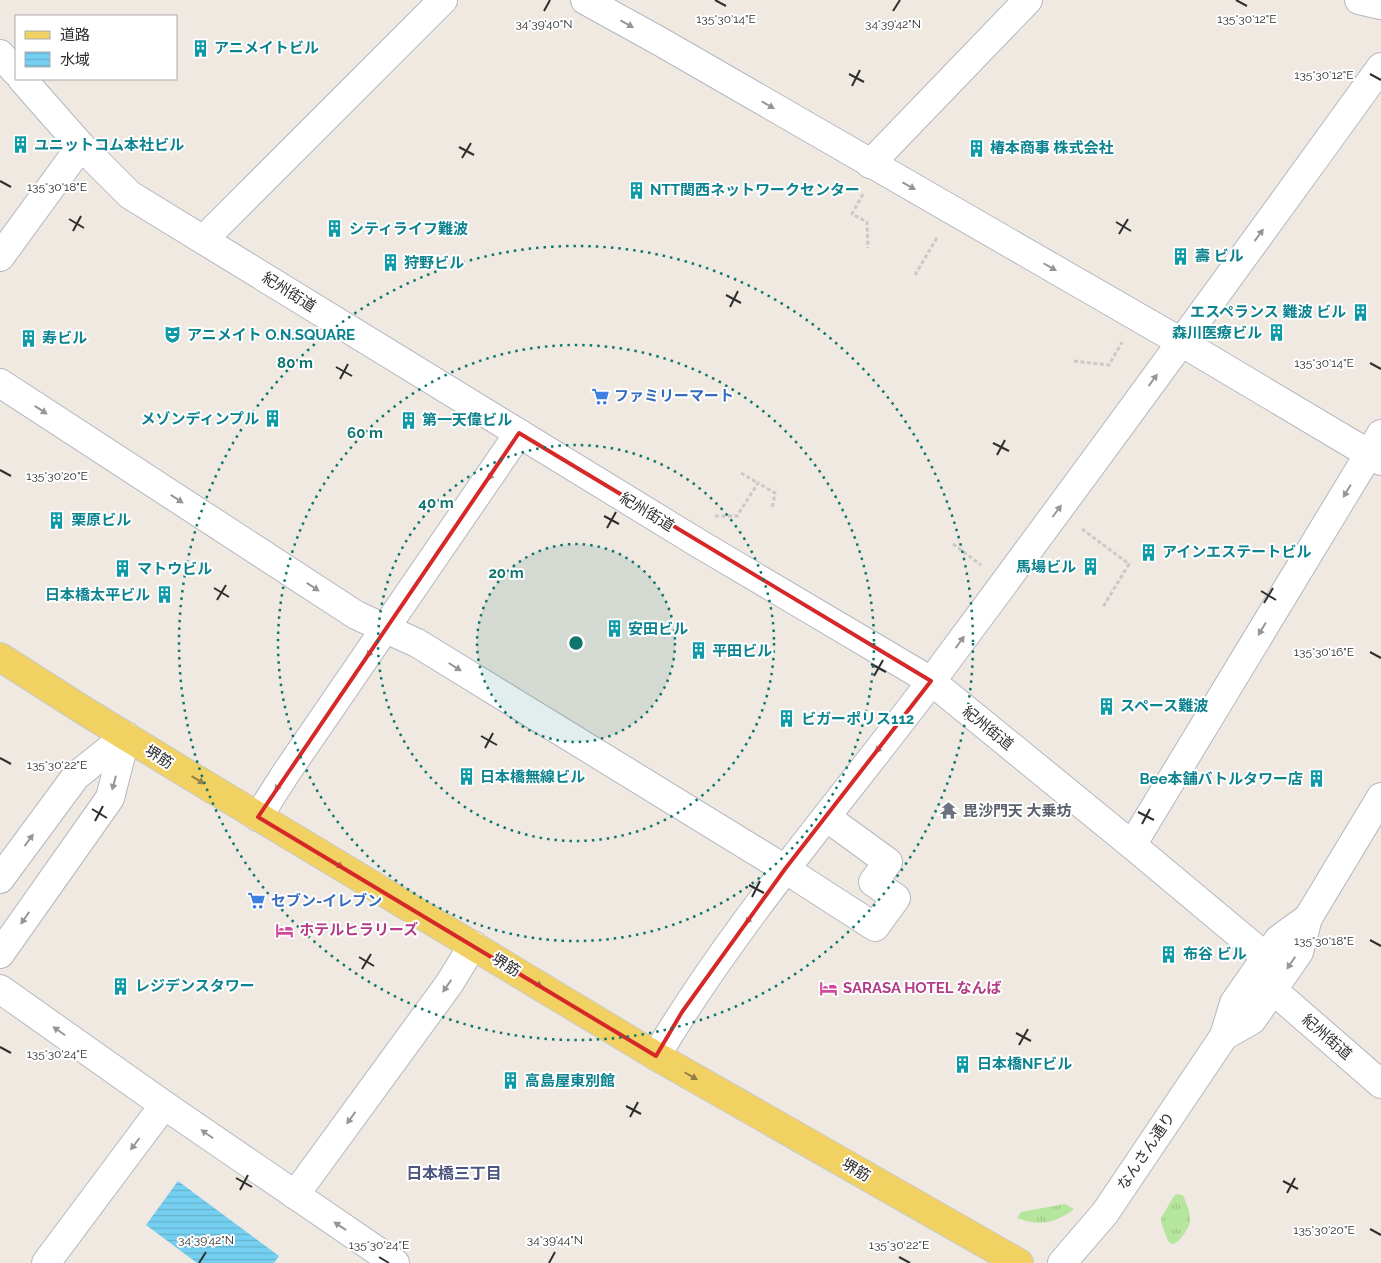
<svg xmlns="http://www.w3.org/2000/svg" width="1381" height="1263" font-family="Raleway,'Noto Sans JP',sans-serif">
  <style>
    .grass { fill: url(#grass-tufts) }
    .water { fill: url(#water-rules) }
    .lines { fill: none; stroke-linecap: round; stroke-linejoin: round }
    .minor-casing { stroke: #b4b7c1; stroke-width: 30 }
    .major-casing { stroke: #c9c9c9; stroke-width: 30 }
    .path { stroke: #c9c9c9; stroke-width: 3; stroke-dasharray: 4 2.5; stroke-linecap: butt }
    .minor { stroke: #fff; stroke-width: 28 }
    .major { stroke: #f2d163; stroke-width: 28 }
    .oneway { fill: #969696 }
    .oneway2 { fill: #908048 }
    .marked { fill: none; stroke: #d62828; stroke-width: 4; stroke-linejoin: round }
    .ticks { fill: none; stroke: #2e2e2e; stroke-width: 2 }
    .ring { fill: none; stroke: #0f766e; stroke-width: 2.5; stroke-dasharray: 2.5 5 }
    .labels { text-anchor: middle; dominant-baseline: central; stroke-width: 4; stroke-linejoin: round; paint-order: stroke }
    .culture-label { font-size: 15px; font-weight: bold; fill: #0d838f; stroke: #fff; text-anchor: start }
    .street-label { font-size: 15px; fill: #2e2e2e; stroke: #fff }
    .shop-label { font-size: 15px; font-weight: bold; fill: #366cbe; stroke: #fff; text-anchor: start }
    .worship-label { font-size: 15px; font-weight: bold; fill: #5b616d; stroke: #fff; text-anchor: start }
    .hotel-label { font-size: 15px; font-weight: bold; fill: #b23c85; stroke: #fff; text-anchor: start }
    .neighbourhood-label { font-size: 16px; font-weight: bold; fill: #4d5680; stroke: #fff }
    .ticks-label { font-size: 12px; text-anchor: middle; fill: #2e2e2e; stroke: #fff; stroke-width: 4; stroke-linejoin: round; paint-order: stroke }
    .centre { fill: #0f766e; stroke: #fff; stroke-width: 2.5 }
    .ring-label { font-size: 15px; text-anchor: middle; font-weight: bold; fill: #0f766e; stroke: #fff; stroke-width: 4; stroke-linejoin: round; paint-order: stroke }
  </style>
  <defs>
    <pattern id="grass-tufts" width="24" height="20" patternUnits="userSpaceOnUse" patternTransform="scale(1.25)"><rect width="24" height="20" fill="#b6e59e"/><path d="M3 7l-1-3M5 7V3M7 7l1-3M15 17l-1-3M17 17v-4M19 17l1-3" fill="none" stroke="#9dc588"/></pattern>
    <pattern id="water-rules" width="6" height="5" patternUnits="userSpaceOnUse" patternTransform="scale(1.25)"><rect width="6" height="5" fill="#75cff0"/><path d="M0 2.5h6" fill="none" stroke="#66b2ce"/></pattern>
  </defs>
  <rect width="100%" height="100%" fill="#efe9e1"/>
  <g class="grass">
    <path d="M1177,1194L1182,1195L1184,1197C1186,1204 1191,1213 1190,1220C1190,1225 1187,1229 1184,1234C1175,1246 1170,1249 1165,1233C1163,1228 1161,1223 1161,1218L1174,1196Z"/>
    <path d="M1065,1204L1074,1209C1056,1223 1039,1227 1017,1218L1021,1212Z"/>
  </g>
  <path class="water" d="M178,1181L279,1256L274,1263H197L146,1225Z"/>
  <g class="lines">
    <defs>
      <g id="minor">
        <path d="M585,0L661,42L1181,342L1381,461"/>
        <path d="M1359,0L1381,5"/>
        <path d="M0,54L16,72"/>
        <path d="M22,79L81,146L130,195L698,543L931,681L1132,845L1266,957"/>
        <path d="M870,164L1028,0"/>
        <path d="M204,239L443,0"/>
        <path d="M0,257L81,146"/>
        <path d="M0,383L356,615L417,643L785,869L875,927L896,898L873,882L888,862L826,817"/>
        <path d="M258,817L286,773L519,433"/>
        <path d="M1132,845L1381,434"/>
        <path d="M0,879L76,776L126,736"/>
        <path d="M0,954L110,798L126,736"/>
        <path d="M0,989L164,1105L395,1263"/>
        <path d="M1273,990L1381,1084"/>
        <path d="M1224,1036L1252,1020L1299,952L1308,918L1381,797"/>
        <path d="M656,1056C736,922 840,803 933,679C1084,476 1233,272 1381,67"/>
        <path d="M295,1195L449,984L473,945"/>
        <path d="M46,1263L164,1105"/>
        <path d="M1062,1263L1105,1213L1224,1036L1234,1003L1266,957L1279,939L1308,918"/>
      </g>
      <path id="major" d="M0,657L83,710L176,767L656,1056L1019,1263"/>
    </defs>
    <use href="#minor" class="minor-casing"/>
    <use href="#major" class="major-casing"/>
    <g class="path">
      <path d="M863,194L852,214L867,222L868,248"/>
      <path d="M915,275L938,236"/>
      <path d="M1074,361L1109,365L1122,342"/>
      <path d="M741,473L758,483"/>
      <path d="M715,516H737L758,483L775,493L772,509"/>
      <path d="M1082,529L1129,564L1103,607"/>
      <path d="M953,544L981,565"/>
    </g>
    <use href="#minor" class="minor"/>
    <use href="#major" class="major"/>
  </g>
  <defs><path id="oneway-solid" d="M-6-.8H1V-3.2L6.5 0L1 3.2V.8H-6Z" transform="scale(1.25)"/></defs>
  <g class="oneway">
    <use href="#oneway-solid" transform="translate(627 24) rotate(29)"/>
    <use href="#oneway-solid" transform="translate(768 105) rotate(30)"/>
    <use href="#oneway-solid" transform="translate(909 186) rotate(29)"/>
    <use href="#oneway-solid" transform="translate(1259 235) rotate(-54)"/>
    <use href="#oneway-solid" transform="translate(1050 267) rotate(30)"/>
    <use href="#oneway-solid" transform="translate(1153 380) rotate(-54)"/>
    <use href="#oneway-solid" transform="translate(41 410) rotate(33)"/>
    <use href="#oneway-solid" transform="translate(492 474) rotate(124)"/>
    <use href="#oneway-solid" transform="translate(1347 491) rotate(121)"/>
    <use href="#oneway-solid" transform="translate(177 499) rotate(33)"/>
    <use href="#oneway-solid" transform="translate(1057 511) rotate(-53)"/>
    <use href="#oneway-solid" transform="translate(313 587) rotate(33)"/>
    <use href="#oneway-solid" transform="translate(1262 629) rotate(121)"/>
    <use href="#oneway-solid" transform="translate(960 642) rotate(-54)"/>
    <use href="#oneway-solid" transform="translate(371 651) rotate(125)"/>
    <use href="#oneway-solid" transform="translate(455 667) rotate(32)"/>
    <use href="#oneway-solid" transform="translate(880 747) rotate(128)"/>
    <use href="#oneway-solid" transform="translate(114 783) rotate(105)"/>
    <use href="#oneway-solid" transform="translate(279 785) rotate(123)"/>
    <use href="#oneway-solid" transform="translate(29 840) rotate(-54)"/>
    <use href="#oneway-solid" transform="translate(25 918) rotate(125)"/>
    <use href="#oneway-solid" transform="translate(750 918) rotate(126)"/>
    <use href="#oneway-solid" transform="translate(1291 963) rotate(124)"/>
    <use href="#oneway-solid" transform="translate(447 986) rotate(125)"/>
    <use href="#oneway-solid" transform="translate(59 1031) rotate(-145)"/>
    <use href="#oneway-solid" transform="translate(351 1118) rotate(126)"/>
    <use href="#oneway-solid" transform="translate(207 1134) rotate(-145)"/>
    <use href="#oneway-solid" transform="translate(135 1144) rotate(127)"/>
    <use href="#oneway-solid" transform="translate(340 1226) rotate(-146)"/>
  </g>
  <g class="oneway2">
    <use href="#oneway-solid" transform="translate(198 780) rotate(31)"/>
    <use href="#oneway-solid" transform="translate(337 864) rotate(31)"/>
    <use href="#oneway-solid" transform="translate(536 983) rotate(31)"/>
    <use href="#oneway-solid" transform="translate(691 1076) rotate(30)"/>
  </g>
  <path class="marked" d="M519,433L931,681L785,869L682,1012L656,1056L258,817Z"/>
  <path class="ticks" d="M715,0L726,6M1236,0L1247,6M544,11L550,0M893,11L900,0M849,74L864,82M1370,74L1381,80M852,86L860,70M459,147L474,155M462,158L471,143M0,181L11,187M69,219L84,228M1116,222L1131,231M73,231L81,216M1119,234L1128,219M726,295L741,303M730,307L738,291M1370,363L1381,369M336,367L352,376M340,379L348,364M993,443L1009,451M997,455L1005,440M0,470L11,476M604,516L619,524M607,528L616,512M214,588L229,597M1261,591L1276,600M217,600L226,585M1264,603L1273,588M1370,652L1381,658M871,664L886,672M874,676L883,660M481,736L497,745M485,748L493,733M0,758L11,764M92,809L107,818M1138,812L1154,820M95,821L103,806M1142,824L1150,809M749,885L764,893M752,897L760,881M1370,940L1381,946M359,957L374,966M362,969L371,954M1016,1033L1031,1041M1019,1045L1028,1029M0,1047L11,1053M626,1106L641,1114M630,1117L638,1102M236,1178L252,1187M1283,1181L1298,1189M240,1190L248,1175M1287,1193L1295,1178M1370,1229L1381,1235M379,1257L389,1263M899,1257L910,1263M199,1263L206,1252M549,1263L555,1252"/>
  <circle cx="576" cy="643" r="99" fill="#0f766e" fill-opacity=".12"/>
  <g class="ring">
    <circle cx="576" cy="643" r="99"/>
    <circle cx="576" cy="643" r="198"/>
    <circle cx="576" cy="643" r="298"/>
    <circle cx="576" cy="643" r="397"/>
  </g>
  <defs>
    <symbol id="building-bare" viewBox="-9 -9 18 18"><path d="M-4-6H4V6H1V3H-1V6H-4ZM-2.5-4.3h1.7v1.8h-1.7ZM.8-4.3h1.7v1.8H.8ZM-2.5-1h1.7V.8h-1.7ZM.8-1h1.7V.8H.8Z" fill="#0f9aa8" stroke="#fff" stroke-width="2.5" paint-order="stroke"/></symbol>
    <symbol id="theatre-bare" viewBox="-9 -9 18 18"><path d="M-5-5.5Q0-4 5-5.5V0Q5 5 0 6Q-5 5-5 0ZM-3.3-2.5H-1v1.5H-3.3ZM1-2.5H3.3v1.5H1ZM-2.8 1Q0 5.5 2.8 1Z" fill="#0f9aa8" stroke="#fff" stroke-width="2.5" paint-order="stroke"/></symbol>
    <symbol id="supermarket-bare" viewBox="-9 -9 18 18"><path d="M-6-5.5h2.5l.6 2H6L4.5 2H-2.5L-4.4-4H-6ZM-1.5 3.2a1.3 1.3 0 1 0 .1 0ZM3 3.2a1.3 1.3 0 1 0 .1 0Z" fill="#3f7fe0" stroke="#fff" stroke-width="2.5" paint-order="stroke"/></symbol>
    <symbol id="temple-bare" viewBox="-9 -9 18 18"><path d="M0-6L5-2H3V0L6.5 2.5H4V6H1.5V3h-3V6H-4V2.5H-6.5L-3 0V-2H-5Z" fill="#6b7280" stroke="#fff" stroke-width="2.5" paint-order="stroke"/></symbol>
    <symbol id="hotel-bare" viewBox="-9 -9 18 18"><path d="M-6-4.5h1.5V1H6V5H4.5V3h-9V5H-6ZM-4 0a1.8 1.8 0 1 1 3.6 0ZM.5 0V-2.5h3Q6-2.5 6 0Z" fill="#d1479c" stroke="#fff" stroke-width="2.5" paint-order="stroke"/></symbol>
  </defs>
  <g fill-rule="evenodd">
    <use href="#building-bare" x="188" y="36" width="25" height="25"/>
    <use href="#building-bare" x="8" y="132" width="25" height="25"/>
    <use href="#building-bare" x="964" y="136" width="25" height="25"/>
    <use href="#building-bare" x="624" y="178" width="25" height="25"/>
    <use href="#building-bare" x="322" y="216" width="25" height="25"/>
    <use href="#building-bare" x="1168" y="244" width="25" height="25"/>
    <use href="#building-bare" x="378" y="250" width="25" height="25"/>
    <use href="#building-bare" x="1348" y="300" width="25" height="25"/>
    <use href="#building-bare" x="1264" y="320" width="25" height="25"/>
    <use href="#theatre-bare" x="160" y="322" width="25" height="25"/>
    <use href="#building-bare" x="16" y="326" width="25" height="25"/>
    <use href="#supermarket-bare" x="588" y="384" width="25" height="25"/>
    <use href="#building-bare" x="260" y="406" width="25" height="25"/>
    <use href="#building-bare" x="396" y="408" width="25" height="25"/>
    <use href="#building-bare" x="44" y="508" width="25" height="25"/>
    <use href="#building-bare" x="1136" y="540" width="25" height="25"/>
    <use href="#building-bare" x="1078" y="554" width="25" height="25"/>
    <use href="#building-bare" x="110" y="556" width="25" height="25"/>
    <use href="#building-bare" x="152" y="582" width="25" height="25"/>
    <use href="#building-bare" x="602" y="616" width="25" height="25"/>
    <use href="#building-bare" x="686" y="638" width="25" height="25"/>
    <use href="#building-bare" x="1094" y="694" width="25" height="25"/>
    <use href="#building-bare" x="774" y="706" width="25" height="25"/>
    <use href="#building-bare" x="454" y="764" width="25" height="25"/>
    <use href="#building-bare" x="1304" y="766" width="25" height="25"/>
    <use href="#temple-bare" x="936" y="798" width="25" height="25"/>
    <use href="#supermarket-bare" x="244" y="888" width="25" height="25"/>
    <use href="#hotel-bare" x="272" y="918" width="25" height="25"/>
    <use href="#building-bare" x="1156" y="942" width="25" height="25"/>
    <use href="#building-bare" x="108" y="974" width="25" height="25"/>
    <use href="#hotel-bare" x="816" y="976" width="25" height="25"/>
    <use href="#building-bare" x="950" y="1052" width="25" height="25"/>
    <use href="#building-bare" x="498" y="1068" width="25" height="25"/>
  </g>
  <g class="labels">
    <g class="culture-label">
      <text x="214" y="48">アニメイトビル</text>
      <text x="34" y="145">ユニットコム本社ビル</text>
      <text x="990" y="148">椿本商事 株式会社</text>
      <text x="650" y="190">NTT関西ネットワークセンター</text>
      <text x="349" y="229">シティライフ難波</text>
      <text x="1195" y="256">壽 ビル</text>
      <text x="404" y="263">狩野ビル</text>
      <text x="1346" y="312" text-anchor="end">エスペランス 難波 ビル</text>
      <text x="1262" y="333" text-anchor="end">森川医療ビル</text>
      <text x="187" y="335">アニメイト O.N.SQUARE</text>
      <text x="42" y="338">寿ビル</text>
      <text x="259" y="419" text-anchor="end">メゾンディンプル</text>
      <text x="422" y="420">第一天偉ビル</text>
      <text x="71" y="520">栗原ビル</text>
      <text x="1162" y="552">アインエステートビル</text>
      <text x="1076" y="567" text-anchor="end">馬場ビル</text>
      <text x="137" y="569">マトウビル</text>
      <text x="150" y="595" text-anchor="end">日本橋太平ビル</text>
      <text x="628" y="629">安田ビル</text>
      <text x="712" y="651">平田ビル</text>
      <text x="1120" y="706">スペース難波</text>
      <text x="801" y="719">ビガーポリス112</text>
      <text x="480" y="777">日本橋無線ビル</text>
      <text x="1303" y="779" text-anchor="end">Bee本舗バトルタワー店</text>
      <text x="1183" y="954">布谷 ビル</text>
      <text x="135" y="986">レジデンスタワー</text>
      <text x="977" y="1064">日本橋NFビル</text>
      <text x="525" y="1081">高島屋東別館</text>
    </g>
    <g class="street-label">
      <text transform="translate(289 292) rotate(32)">紀州街道</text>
      <text transform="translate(647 512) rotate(31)">紀州街道</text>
      <text transform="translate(988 728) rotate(39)">紀州街道</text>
      <text transform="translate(159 757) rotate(32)">堺筋</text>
      <text transform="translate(506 965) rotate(31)">堺筋</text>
      <text transform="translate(1327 1037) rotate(41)">紀州街道</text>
      <text transform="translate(1146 1151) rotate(-56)">なんさん通り</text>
      <text transform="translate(856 1170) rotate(30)">堺筋</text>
    </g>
    <g class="shop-label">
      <text x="614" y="396">ファミリーマート</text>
      <text x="271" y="901">セブン-イレブン</text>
    </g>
    <g class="worship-label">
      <text x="963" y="811">毘沙門天 大乗坊</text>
    </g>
    <g class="hotel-label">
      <text x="299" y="930">ホテルヒラリーズ</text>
      <text x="843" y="988">SARASA HOTEL なんば</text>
    </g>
    <g class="neighbourhood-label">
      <text x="454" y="1173">日本橋三丁目</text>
    </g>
  </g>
  <g class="ticks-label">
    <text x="726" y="23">135°30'14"E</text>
    <text x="1247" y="23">135°30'12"E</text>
    <text x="544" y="28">34°39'40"N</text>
    <text x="893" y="28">34°39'42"N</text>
    <text x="1324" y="79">135°30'12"E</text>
    <text x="57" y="191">135°30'18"E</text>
    <text x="1324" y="367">135°30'14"E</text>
    <text x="57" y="480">135°30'20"E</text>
    <text x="1324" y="656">135°30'16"E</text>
    <text x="57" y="769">135°30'22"E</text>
    <text x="1324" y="945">135°30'18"E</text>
    <text x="57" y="1058">135°30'24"E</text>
    <text x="1324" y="1234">135°30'20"E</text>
    <text x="206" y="1244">34°39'42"N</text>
    <text x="555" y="1244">34°39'44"N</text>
    <text x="379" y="1249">135°30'24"E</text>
    <text x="899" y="1249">135°30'22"E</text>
  </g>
  <circle cx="576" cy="643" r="8" class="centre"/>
  <g class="ring-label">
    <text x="295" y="368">80 m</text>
    <text x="365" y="438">60 m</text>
    <text x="436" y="508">40 m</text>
    <text x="506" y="578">20 m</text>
  </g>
  <rect x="15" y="15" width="162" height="65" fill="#ffffff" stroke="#ababab"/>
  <rect x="25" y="31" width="25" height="8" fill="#f2d163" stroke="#ababab"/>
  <text x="60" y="40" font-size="15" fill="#2e2e2e">道路</text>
  <rect x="25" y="52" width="25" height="15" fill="url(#water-rules)" stroke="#ababab"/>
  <text x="60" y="65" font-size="15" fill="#2e2e2e">水域</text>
</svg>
